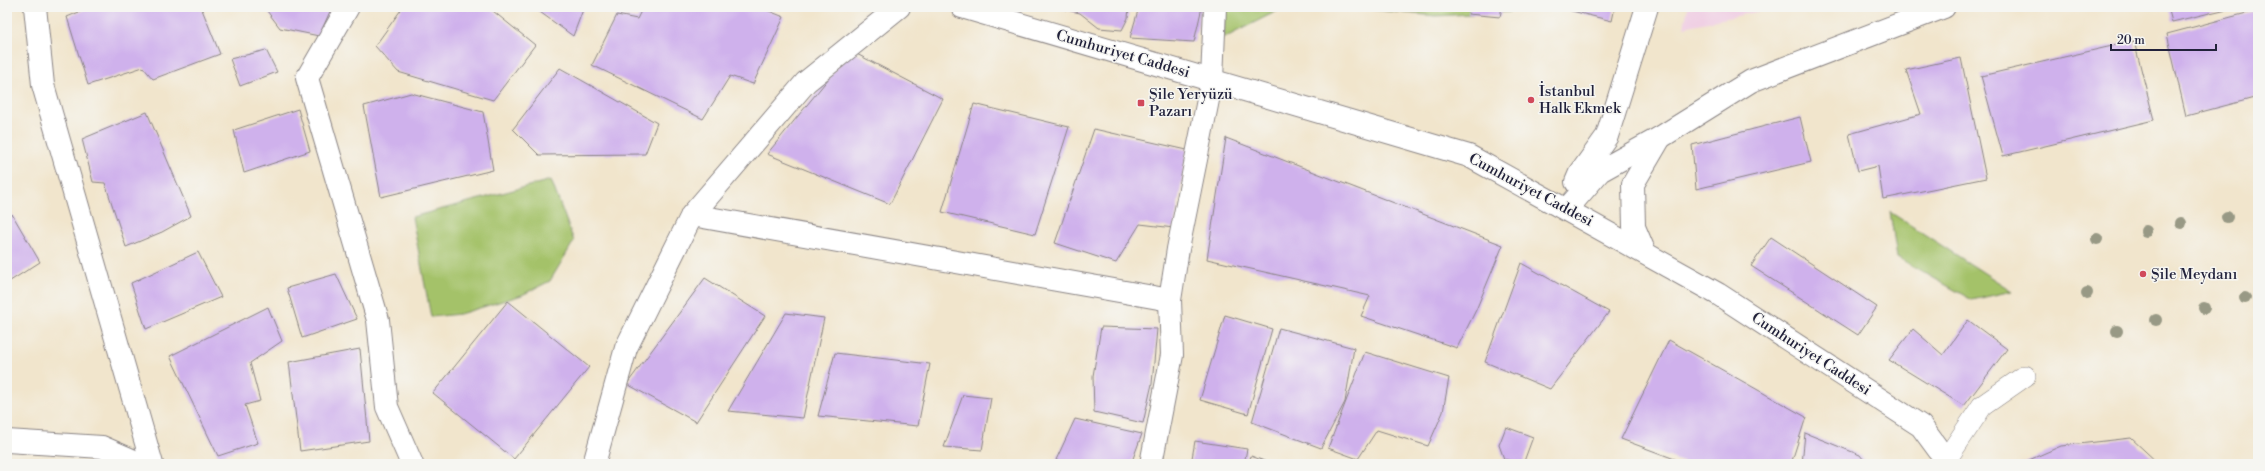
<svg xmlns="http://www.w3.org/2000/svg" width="2265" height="471" font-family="'Libre Bodoni',serif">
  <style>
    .built { fill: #f0d0e4 }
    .green { fill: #a4c269; stroke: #637252 }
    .building { fill: #cfb1ec }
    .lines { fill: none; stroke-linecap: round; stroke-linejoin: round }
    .lane-casing { stroke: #8a8484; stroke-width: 22 }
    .street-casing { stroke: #8a8484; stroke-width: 24 }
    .primary-casing { stroke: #8a8484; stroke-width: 24 }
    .lane { stroke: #fff; stroke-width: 21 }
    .street { stroke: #fff; stroke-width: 22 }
    .primary { stroke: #fff; stroke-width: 22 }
    .tree { fill: #989985 }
    .poi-dot { fill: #d1495b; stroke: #f6f6f2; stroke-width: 1.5 }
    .labels { text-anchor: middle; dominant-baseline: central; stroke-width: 3; stroke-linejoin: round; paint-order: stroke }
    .street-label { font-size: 15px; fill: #22223b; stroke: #f6f6f2 }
    .poi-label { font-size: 15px; fill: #22223b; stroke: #f6f6f2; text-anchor: start }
  </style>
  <rect width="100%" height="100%" fill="#f6f6f2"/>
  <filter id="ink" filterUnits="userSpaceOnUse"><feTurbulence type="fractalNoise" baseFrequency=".025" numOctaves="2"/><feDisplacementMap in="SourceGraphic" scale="8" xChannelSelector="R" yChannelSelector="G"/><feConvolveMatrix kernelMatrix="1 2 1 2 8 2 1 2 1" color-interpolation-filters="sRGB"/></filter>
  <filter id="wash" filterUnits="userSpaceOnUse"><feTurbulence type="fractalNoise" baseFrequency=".012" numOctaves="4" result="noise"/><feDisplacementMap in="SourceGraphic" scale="16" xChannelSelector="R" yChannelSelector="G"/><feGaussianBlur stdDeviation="0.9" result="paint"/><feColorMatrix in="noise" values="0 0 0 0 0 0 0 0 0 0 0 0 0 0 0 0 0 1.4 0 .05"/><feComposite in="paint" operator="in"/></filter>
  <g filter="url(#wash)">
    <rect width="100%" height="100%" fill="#f1e5cc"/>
    <path class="built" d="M1688,7H1780L1684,27Z"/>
    <g class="green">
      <path d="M1225,7H1285L1224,38Z"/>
      <path d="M1348,7H1510L1509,12L1435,16Z"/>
      <path d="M551,180L574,241L550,281L522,295L460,314L431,317L412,217Z"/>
      <path d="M1890,212L2012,291L1972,300L1897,257Z"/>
    </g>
    <g id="blocks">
      <g class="building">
        <path d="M91,7H201L220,54L153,79L143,67L88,85L67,17Z"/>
        <path d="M264,7H332L319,36L280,28Z"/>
        <path d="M403,7H488L535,45L493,100L398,72L375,46Z"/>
        <path d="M533,7H584L573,36Z"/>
        <path d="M643,7H759L784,17L753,84L730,76L703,119L592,65L617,15L637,19Z"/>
        <path d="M1054,7H1129L1128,18L1122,30L1099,28L1080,13Z"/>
        <path d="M1139,7H1202L1194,42L1130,38Z"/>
        <path d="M1470,7H1502L1500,17L1468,14Z"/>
        <path d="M1556,7H1615L1612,21Z"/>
        <path d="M2168,7H2231V8L2172,22Z"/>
        <path d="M2258,10V97L2186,116L2167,34Z"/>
        <path d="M2134,41L2154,120L2003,156L1981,76Z"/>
        <path d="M266,50L277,72L240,86L230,59Z"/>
        <path d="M851,51L943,99L890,204L767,154Z"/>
        <path d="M1961,58L1986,178L1883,199L1878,166L1858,171L1849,134L1921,114L1906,70Z"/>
        <path d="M560,68L657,123L645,154L539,155L513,129Z"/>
        <path d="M411,93L483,112L493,170L381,197L364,106Z"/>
        <path d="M974,104L1069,127L1035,234L942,212Z"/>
        <path d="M298,109L310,151L244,173L234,130Z"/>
        <path d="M147,112L191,216L162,232L126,247L105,183L93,182L82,139Z"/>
        <path d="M1800,117L1811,162L1696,189L1692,145Z"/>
        <path d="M1094,129L1187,150L1174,228L1140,224L1116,263L1055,243Z"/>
        <path d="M1226,138L1503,245L1476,310L1457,348L1361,316L1370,296L1207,259Z"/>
        <path d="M12,214L40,262L7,283V218Z"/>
        <path d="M1771,237L1877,307L1858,335L1751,266Z"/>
        <path d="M198,252L221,297L146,329L131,283Z"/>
        <path d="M1521,263L1609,312L1550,389L1485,362Z"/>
        <path d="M336,274L357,319L302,338L287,288Z"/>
        <path d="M705,278L765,316L696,422L627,384Z"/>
        <path d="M508,301L589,367L514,459L433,393Z"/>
        <path d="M268,307L282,341L250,363L260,401L245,405L258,443L218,456L170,356Z"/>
        <path d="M786,313L824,318L803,418L728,411Z"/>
        <path d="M1225,315L1272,329L1248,414L1200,400Z"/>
        <path d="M1968,320L2007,349L1964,406L1889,360L1913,329L1943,355Z"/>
        <path d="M1101,327L1157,329L1152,384L1143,423L1094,412L1093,376Z"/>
        <path d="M1279,328L1354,348L1345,402L1321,448L1252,422Z"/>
        <path d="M1669,340L1806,417L1791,464H1688L1621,439Z"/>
        <path d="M360,349L369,441L300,451L289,362Z"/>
        <path d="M1365,352L1449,378L1443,412L1428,446L1377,430L1358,459L1328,448Z"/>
        <path d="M835,353L930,364L918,426L818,416Z"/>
        <path d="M963,395L991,398L982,450L944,447Z"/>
        <path d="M1075,419L1142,434L1131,464H1071L1056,460Z"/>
        <path d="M1506,427L1533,437L1523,464L1504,459L1499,445Z"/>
        <path d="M1805,433L1860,455L1867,464H1802Z"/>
        <path d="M2131,438L2159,464H2020L2061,446Z"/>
        <path d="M1195,441L1247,449L1244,464H1191Z"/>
        <path d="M1251,456L1272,464H1248Z"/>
      </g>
    </g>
  </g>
  <g filter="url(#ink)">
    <use href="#blocks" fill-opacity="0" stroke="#8a8484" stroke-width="1"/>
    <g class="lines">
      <defs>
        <path id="lane" d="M1946,460L1982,406L2025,376"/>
        <g id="street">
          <path d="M35,7L43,85L152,464"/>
          <path d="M348,7L307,78L378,320L387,407L412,464"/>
          <path d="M1576,182L1579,175L1607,136L1647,7"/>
          <path d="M1567,209L1600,171L1661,137L1751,81L1944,7"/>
          <path d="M692,215L1170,300"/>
          <path d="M1645,253L1634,227L1633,184L1660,138"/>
          <path d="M7,441L102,447L141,464"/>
          <path d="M594,464L626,348L692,215L806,82L899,7"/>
          <path d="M1151,464L1172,355L1170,300L1178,249L1212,80L1215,7"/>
        </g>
        <path id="primary" d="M962,7L1469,156L1718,294L1921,426L1949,464"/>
      </defs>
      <use href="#lane" class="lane-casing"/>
      <use href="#street" class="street-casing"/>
      <use href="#primary" class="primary-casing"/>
      <use href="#lane" class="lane"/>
      <use href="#street" class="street"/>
      <use href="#primary" class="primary"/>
    </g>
    <g class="tree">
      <circle cx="2227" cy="217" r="6"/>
      <circle cx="2181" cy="223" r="6"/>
      <circle cx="2146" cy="231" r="6"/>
      <circle cx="2097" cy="239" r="6"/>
      <circle cx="2087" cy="293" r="6"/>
      <circle cx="2245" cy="298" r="6"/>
      <circle cx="2204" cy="308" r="6"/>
      <circle cx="2156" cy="320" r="6"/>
      <circle cx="2117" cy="331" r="6"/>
    </g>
  </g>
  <g class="poi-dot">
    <circle cx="1531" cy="100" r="4"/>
    <rect x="1137" y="99" width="8" height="8" rx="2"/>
    <circle cx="2143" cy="274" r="4"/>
  </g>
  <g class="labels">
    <g class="street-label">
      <text transform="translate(1123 54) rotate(16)">Cumhuriyet Caddesi</text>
      <text transform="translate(1531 190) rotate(28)">Cumhuriyet Caddesi</text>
      <text transform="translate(1811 354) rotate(33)">Cumhuriyet Caddesi</text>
    </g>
    <g class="poi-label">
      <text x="1539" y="91">İstanbul<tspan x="1539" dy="17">Halk Ekmek</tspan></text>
      <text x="1149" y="94">Şile Yeryüzü<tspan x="1149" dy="17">Pazarı</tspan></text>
      <text x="2151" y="274">Şile Meydanı</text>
    </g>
  </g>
  <rect width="2265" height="471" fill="none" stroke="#f6f6f2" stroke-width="24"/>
  <path d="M2111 44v6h105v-6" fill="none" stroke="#22223b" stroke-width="2"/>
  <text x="2117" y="44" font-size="12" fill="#22223b" stroke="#f6f6f2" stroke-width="3" paint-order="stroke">20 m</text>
</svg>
